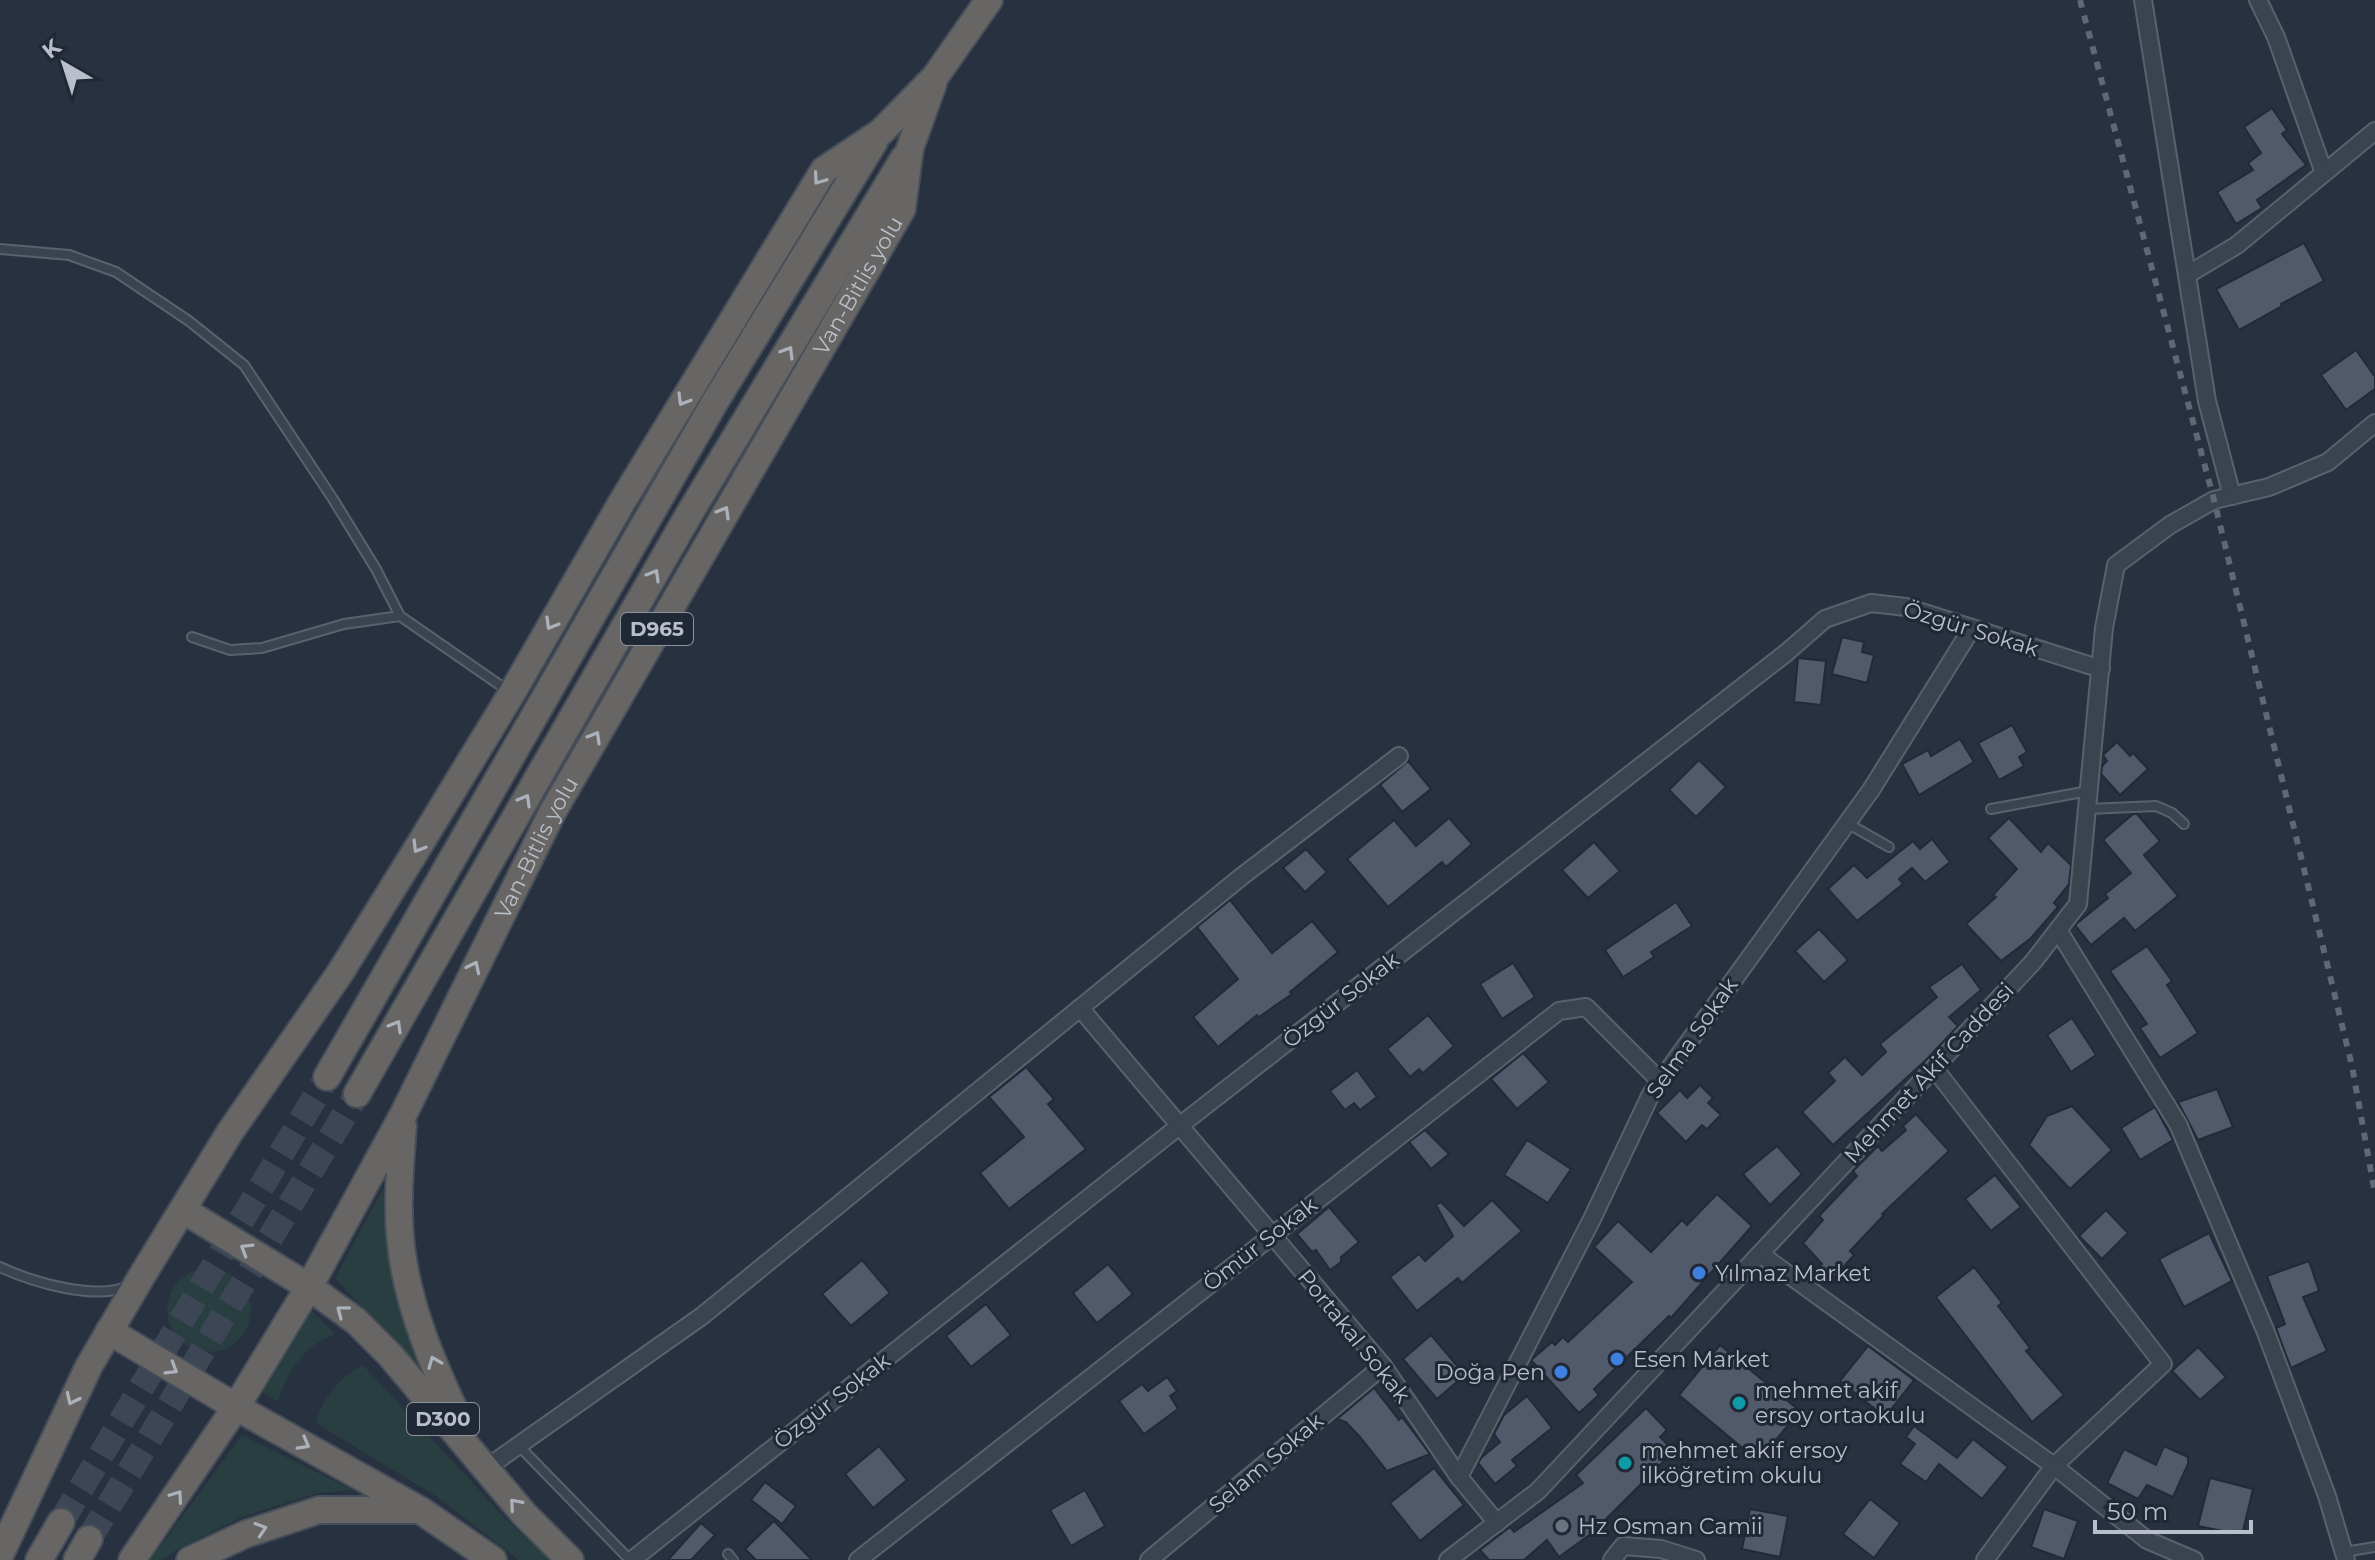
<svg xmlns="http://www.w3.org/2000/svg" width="2375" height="1560" font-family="Montserrat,sans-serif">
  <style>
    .green { fill: #293e40 }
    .building { fill: #515a6a; stroke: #222a37; stroke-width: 2 }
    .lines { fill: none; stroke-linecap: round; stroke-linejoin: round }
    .trunk-tunnel { stroke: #3d4654; stroke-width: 26; stroke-dasharray: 26 13; stroke-linecap: butt }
    .service-casing { stroke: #59616d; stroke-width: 12 }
    .minor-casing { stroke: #59616d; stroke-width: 20 }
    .trunk-casing { stroke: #464e5a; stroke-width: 30 }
    .service { stroke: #3b434f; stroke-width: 8 }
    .minor { stroke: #3b434f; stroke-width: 16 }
    .trunk { stroke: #676664; stroke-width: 26 }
    .rail { stroke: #5e6876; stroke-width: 6; stroke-dasharray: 8 8; stroke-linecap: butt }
    .oneway { stroke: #acb2bb }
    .shop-dot { fill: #3f7fe0; stroke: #202835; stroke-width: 3 }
    .culture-dot { fill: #0f9aa8; stroke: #202835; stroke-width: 3 }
    .worship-dot { fill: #6b7280; stroke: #202835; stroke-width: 3 }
    .labels { text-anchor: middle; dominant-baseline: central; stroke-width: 6; stroke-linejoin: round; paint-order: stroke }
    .shield { fill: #202835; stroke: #8a929d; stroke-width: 2 }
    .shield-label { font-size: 20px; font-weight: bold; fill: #b8bfca }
    .street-label { font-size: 22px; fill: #b8bfca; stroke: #202835 }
    .poi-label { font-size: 22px; fill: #b8bfca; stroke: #202835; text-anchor: start }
  </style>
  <rect width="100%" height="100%" fill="#27313f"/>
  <g class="green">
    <path d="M385,1185C384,1250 406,1311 424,1373L335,1278Z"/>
    <circle cx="209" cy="1310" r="42"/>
    <path d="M312,1311L335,1334C304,1346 287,1371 278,1402L261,1391Z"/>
    <path d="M363,1365L509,1522L550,1560H519L437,1497L316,1423C323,1396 339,1378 363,1365Z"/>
    <path d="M242,1435L353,1490L318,1493L244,1516L176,1550L162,1560H150Z"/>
  </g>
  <g class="building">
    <path d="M2272,108L2287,130L2282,134L2306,165L2257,200L2262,208L2236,224L2217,192L2253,170L2248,163L2261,153L2244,127Z"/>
    <path d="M2304,243L2324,281L2281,304L2282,306L2239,330L2216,289Z"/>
    <path d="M2356,350L2375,377V389L2346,410L2321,375Z"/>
    <path d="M1842,637L1864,642L1862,652L1874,655L1867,683L1832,674Z"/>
    <path d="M1798,658L1826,661L1821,705L1794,702Z"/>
    <path d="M2012,725L2027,752L2019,757L2024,766L1999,780L1978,743Z"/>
    <path d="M1960,739L1974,762L1919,795L1902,764L1928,750L1931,756Z"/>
    <path d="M2117,742L2130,756L2133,753L2148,769L2120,795L2101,774L2102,766L2107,761L2103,755Z"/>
    <path d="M1699,760L1726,787L1696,817L1669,790Z"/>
    <path d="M1408,761L1431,789L1402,812L1380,785Z"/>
    <path d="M2133,814H2137L2160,841L2144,855L2178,896L2135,931L2124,918L2091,945L2075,925L2108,898L2105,894L2131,873L2103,840Z"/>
    <path d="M1449,818L1472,844L1446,867L1442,862L1388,907L1347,859L1394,820L1416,846Z"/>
    <path d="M2009,818L2041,852L2048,843L2071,865L2069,884L2054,903L2058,907L2031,938L2001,961L1966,924L1996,897L1993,895L2017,869L1988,838Z"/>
    <path d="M1932,839L1950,862L1925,882L1912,868L1899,879L1903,884L1857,921L1828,889L1854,865L1867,878L1913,841L1920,849Z"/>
    <path d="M1594,842L1620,871L1588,898L1562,870Z"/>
    <path d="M1306,849L1327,872L1305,892L1283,868Z"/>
    <path d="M1230,900L1272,953L1312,921L1338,952L1290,992L1292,994L1259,1017L1257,1015L1218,1047L1193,1017L1238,979L1197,927Z"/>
    <path d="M1676,902L1692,926L1651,952L1654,957L1623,977L1605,950Z"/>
    <path d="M1819,929L1848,960L1824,982L1795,951Z"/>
    <path d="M2147,946L2172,981L2167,985L2198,1033L2160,1058L2140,1028L2147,1024L2110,971Z"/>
    <path d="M1513,963L1535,997L1502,1019L1480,984Z"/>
    <path d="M1962,964L1981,990L1949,1017L1958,1026L1926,1060L1833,1145L1802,1112L1835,1081L1828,1073L1845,1057L1862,1075L1886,1052L1880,1044L1937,997L1929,987Z"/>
    <path d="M1428,1015L1454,1046L1423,1073L1419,1069L1410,1077L1387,1049Z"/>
    <path d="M2072,1018L2096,1055L2071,1072L2047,1035Z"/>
    <path d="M1523,1053L1549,1082L1517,1109L1491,1079Z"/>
    <path d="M1026,1067L1054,1099L1048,1104L1086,1149L1009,1209L980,1173L1024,1137L989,1097Z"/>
    <path d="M1357,1070L1377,1097L1360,1110L1354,1103L1345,1110L1330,1091Z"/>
    <path d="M1700,1085L1713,1098L1708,1103L1721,1115L1707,1129L1702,1125L1686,1142L1657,1113L1680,1090L1687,1098Z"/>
    <path d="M2217,1089L2233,1127L2198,1140L2178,1102Z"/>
    <path d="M2072,1106L2112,1150L2070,1189L2029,1145L2047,1116Z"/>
    <path d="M2155,1107L2173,1140L2140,1160L2121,1128Z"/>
    <path d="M1916,1114L1949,1151L1882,1214L1884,1215L1850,1251L1854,1255L1830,1282L1816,1270L1822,1264L1803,1243L1823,1220L1819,1216L1857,1176L1853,1171L1878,1146L1882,1151L1906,1130L1903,1126Z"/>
    <path d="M1425,1130L1449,1154L1431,1169L1409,1142Z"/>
    <path d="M1527,1140L1571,1169L1548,1203L1504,1175Z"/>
    <path d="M1777,1146L1802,1174L1770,1205L1743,1174Z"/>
    <path d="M1995,1175L2021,1207L1991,1231L1965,1199Z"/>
    <path d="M1717,1194L1752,1226L1671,1318L1669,1316L1594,1389L1599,1395L1579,1413L1531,1360L1552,1342L1555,1345L1563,1337L1568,1342L1632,1282L1594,1247L1618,1221L1651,1252L1682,1220L1687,1225Z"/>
    <path d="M1492,1200L1522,1231L1462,1283L1458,1278L1417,1311L1390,1277L1419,1254L1425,1261L1453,1236L1436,1205L1441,1202L1464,1226Z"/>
    <path d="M1329,1207L1359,1242L1341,1257V1262L1330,1270L1316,1250L1312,1252L1297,1234Z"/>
    <path d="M2106,1210L2128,1233L2102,1259L2079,1236Z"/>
    <path d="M2209,1233L2232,1281L2184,1307L2159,1259Z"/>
    <path d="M862,1260L890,1293L851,1326L822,1294Z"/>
    <path d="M2309,1261L2319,1291L2303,1297L2327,1351L2291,1368L2276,1328L2285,1324L2267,1276Z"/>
    <path d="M1108,1264L1133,1294L1097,1323L1073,1293Z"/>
    <path d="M1974,1267L2002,1303L1998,1306L2030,1348L2026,1351L2064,1395L2032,1422L1936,1297Z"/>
    <path d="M986,1304L1011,1335L971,1367L946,1336Z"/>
    <path d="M1431,1335L1465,1375L1437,1399L1403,1359Z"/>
    <path d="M1720,1345L1800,1411L1758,1461L1679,1395Z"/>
    <path d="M1868,1346L1914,1380L1885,1417L1840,1381Z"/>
    <path d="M2198,1347L2226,1377L2200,1400L2172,1371Z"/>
    <path d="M1167,1377L1177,1391L1170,1396L1178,1409L1144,1434L1119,1401L1142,1384L1148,1391Z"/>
    <path d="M1374,1388L1399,1420L1402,1417L1430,1454L1387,1471L1360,1437L1346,1422L1337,1419Z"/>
    <path d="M1527,1396L1552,1428L1512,1460L1517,1466L1495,1484L1478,1463L1482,1457L1500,1442L1494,1434L1504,1415Z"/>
    <path d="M1646,1408L1667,1430L1660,1437L1674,1451L1592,1533L1559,1557L1547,1540L1524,1560H1489L1480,1550L1510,1527L1514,1532L1583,1483L1576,1475Z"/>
    <path d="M1914,1426L1957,1458L1973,1439L2008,1467L1982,1499L1939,1464L1926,1482L1900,1464L1915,1444L1906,1437Z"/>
    <path d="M879,1446L907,1480L873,1508L845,1474Z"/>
    <path d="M2164,1446L2188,1457V1464L2173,1497L2147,1485L2138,1499L2107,1483L2124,1449L2156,1465Z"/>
    <path d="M1434,1468L1464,1505L1420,1541L1390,1503Z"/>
    <path d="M2210,1478L2253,1489L2242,1535L2198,1526Z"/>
    <path d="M765,1482L796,1506L782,1524L751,1500Z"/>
    <path d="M1085,1490L1105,1526L1071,1546L1050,1510Z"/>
    <path d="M1870,1499L1900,1523L1874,1558L1843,1534Z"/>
    <path d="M1750,1509L1788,1516L1780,1557L1742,1549Z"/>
    <path d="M2044,1509L2078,1521L2064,1559L2031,1547Z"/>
    <path d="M774,1521L812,1560H756L745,1549Z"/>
    <path d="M701,1523L715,1535L691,1560H668Z"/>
  </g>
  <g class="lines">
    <g class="trunk-tunnel">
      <path d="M61,1522L327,1077"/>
      <path d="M89,1539L357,1094"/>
    </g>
    <defs>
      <g id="service">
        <path d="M0,249L69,255L116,272L189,321L244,365L333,499L376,569L400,616L507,690"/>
        <path d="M192,637L230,650L262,648L344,624L400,616"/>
        <path d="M1991,809L2088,791"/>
        <path d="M2088,809L2156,806L2172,813L2184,824"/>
        <path d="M1847,823L1889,847"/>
        <path d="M0,1267C32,1282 93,1300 126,1287"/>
        <path d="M519,1446L630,1560"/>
        <path d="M2344,1552L2375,1547"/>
        <path d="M728,1554L733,1560"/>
      </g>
      <g id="minor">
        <path d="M2143,0L2207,401L2232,496"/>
        <path d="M2258,0L2276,37L2324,173"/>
        <path d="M2187,275L2237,245L2375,131"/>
        <path d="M2058,930L2178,1124L2265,1330L2327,1496L2346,1560"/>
        <path d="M1080,1008L1383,1366L1459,1477L1497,1523"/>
        <path d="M1934,1068L2163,1364L2054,1466L1985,1560"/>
        <path d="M1760,1254L2054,1466L2147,1540L2194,1560"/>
        <path d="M485,1469L702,1316L1241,877L1399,756"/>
        <path d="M1459,1477L1592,1219L1651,1094L1871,790L1972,628"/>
        <path d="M632,1560L1178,1127L1786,653L1825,619L1871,603L1906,607L2101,669"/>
        <path d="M858,1560L1559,1011L1586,1007L1660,1081"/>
        <path d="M1149,1560L1383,1366"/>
        <path d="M1448,1560L1538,1491L2033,962L2078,904L2104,628L2116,565L2170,525L2214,500L2269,487L2328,462L2375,423"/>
        <path d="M1612,1560L1623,1546L1661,1549L1696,1560"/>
      </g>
      <g id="trunk">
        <path d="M327,1077L713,405L874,142"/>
        <path d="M357,1094L688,516L904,158"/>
        <path d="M403,1125C400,1168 396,1210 402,1253C410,1313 436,1372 462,1426"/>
        <path d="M183,1210L309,1287L356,1321L390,1355L524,1514L570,1560"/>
        <path d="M109,1331L236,1407L420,1510L493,1560"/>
        <path d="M0,1555L89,1366L143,1274L230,1132L340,973L412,857L512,693L622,502L824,170L881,132L935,77L989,0"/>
        <path d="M39,1560L61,1522"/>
        <path d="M77,1560L89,1539"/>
        <path id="s1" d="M132,1560L236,1407L309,1287L404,1113L552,813L902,209L910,148L933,84"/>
        <path d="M190,1560L246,1534L319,1510H417"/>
      </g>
    </defs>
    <use href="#service" class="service-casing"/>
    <use href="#minor" class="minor-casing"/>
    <use href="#trunk" class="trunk-casing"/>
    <use href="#service" class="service"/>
    <use href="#minor" class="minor"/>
    <use href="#trunk" class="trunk"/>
    <path class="rail" d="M2080,0L2214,500L2352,1066L2375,1194"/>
  </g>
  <defs><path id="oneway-chevron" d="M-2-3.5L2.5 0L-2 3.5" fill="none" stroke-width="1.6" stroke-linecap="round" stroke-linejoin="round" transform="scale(2)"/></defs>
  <g class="oneway">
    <use href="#oneway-chevron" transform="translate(819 179) rotate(125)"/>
    <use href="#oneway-chevron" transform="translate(788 352) rotate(-59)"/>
    <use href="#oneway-chevron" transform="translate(683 400) rotate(121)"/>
    <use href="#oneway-chevron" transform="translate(724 512) rotate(-60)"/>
    <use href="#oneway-chevron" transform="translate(654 575) rotate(-60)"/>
    <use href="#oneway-chevron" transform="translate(551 624) rotate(120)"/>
    <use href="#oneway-chevron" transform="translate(595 737) rotate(-60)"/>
    <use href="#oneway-chevron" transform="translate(525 800) rotate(-60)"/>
    <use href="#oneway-chevron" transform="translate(418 847) rotate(121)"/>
    <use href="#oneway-chevron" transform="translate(474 967) rotate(-64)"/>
    <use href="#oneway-chevron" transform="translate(396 1026) rotate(-60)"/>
    <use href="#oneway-chevron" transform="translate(246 1249) rotate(-149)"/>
    <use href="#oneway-chevron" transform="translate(342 1311) rotate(-143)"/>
    <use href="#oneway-chevron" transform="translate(434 1362) rotate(-112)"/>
    <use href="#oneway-chevron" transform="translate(172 1369) rotate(31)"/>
    <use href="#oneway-chevron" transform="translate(72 1399) rotate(116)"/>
    <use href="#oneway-chevron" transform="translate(304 1444) rotate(29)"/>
    <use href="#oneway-chevron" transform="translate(177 1496) rotate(-55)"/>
    <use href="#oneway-chevron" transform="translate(515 1504) rotate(-131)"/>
    <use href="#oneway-chevron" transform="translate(261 1529) rotate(-18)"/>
  </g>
  <g class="shop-dot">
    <circle cx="1699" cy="1273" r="8"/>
    <circle cx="1617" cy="1359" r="8"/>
    <circle cx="1561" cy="1372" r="8"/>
  </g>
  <g class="culture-dot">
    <circle cx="1739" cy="1403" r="8"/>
    <circle cx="1625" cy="1463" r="8"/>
  </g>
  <circle class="worship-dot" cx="1562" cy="1526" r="8"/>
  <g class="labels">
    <g class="shield">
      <rect x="621" y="613" width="72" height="32" rx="6"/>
      <rect x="407" y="1403" width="72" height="32" rx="6"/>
    </g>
    <g class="shield-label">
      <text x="657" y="629">D965</text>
      <text x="443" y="1419">D300</text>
    </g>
    <g class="street-label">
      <text stroke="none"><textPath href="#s1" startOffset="1468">Van-Bitlis yolu</textPath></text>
      <text transform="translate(1971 629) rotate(17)">Özgür Sokak</text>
      <text stroke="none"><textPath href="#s1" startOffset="820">Van-Bitlis yolu</textPath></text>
      <text transform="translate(1341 1000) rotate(-38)">Özgür Sokak</text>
      <text transform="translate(1692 1038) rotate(-55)">Selma Sokak</text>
      <text transform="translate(1929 1073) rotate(-47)">Mehmet Akif Caddesi</text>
      <text transform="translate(1260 1244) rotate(-38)">Ömür Sokak</text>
      <text transform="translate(1354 1336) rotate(51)">Portakal Sokak</text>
      <text transform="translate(832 1401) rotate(-38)">Özgür Sokak</text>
      <text transform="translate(1266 1463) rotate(-40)">Selam Sokak</text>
    </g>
    <g class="poi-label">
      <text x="1715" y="1273">Yılmaz Market</text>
      <text x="1633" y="1359">Esen Market</text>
      <text x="1545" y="1372" text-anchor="end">Doğa Pen</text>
      <text x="1755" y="1390">mehmet akif<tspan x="1755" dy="25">ersoy ortaokulu</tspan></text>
      <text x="1641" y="1450">mehmet akif ersoy<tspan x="1641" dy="25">ilköğretim okulu</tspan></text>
      <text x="1578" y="1526">Hz Osman Camii</text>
    </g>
  </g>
  <g transform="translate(64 64) rotate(321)" stroke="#202835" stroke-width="6" paint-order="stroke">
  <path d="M0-6L14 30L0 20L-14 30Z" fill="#b8bfca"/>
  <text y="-12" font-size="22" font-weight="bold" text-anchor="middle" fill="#b8bfca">K</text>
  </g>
  <path d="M2095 1520v12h156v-12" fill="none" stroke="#b8bfca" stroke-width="4"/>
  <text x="2107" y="1520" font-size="24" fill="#b8bfca" stroke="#202835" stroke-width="6" paint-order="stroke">50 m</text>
</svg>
